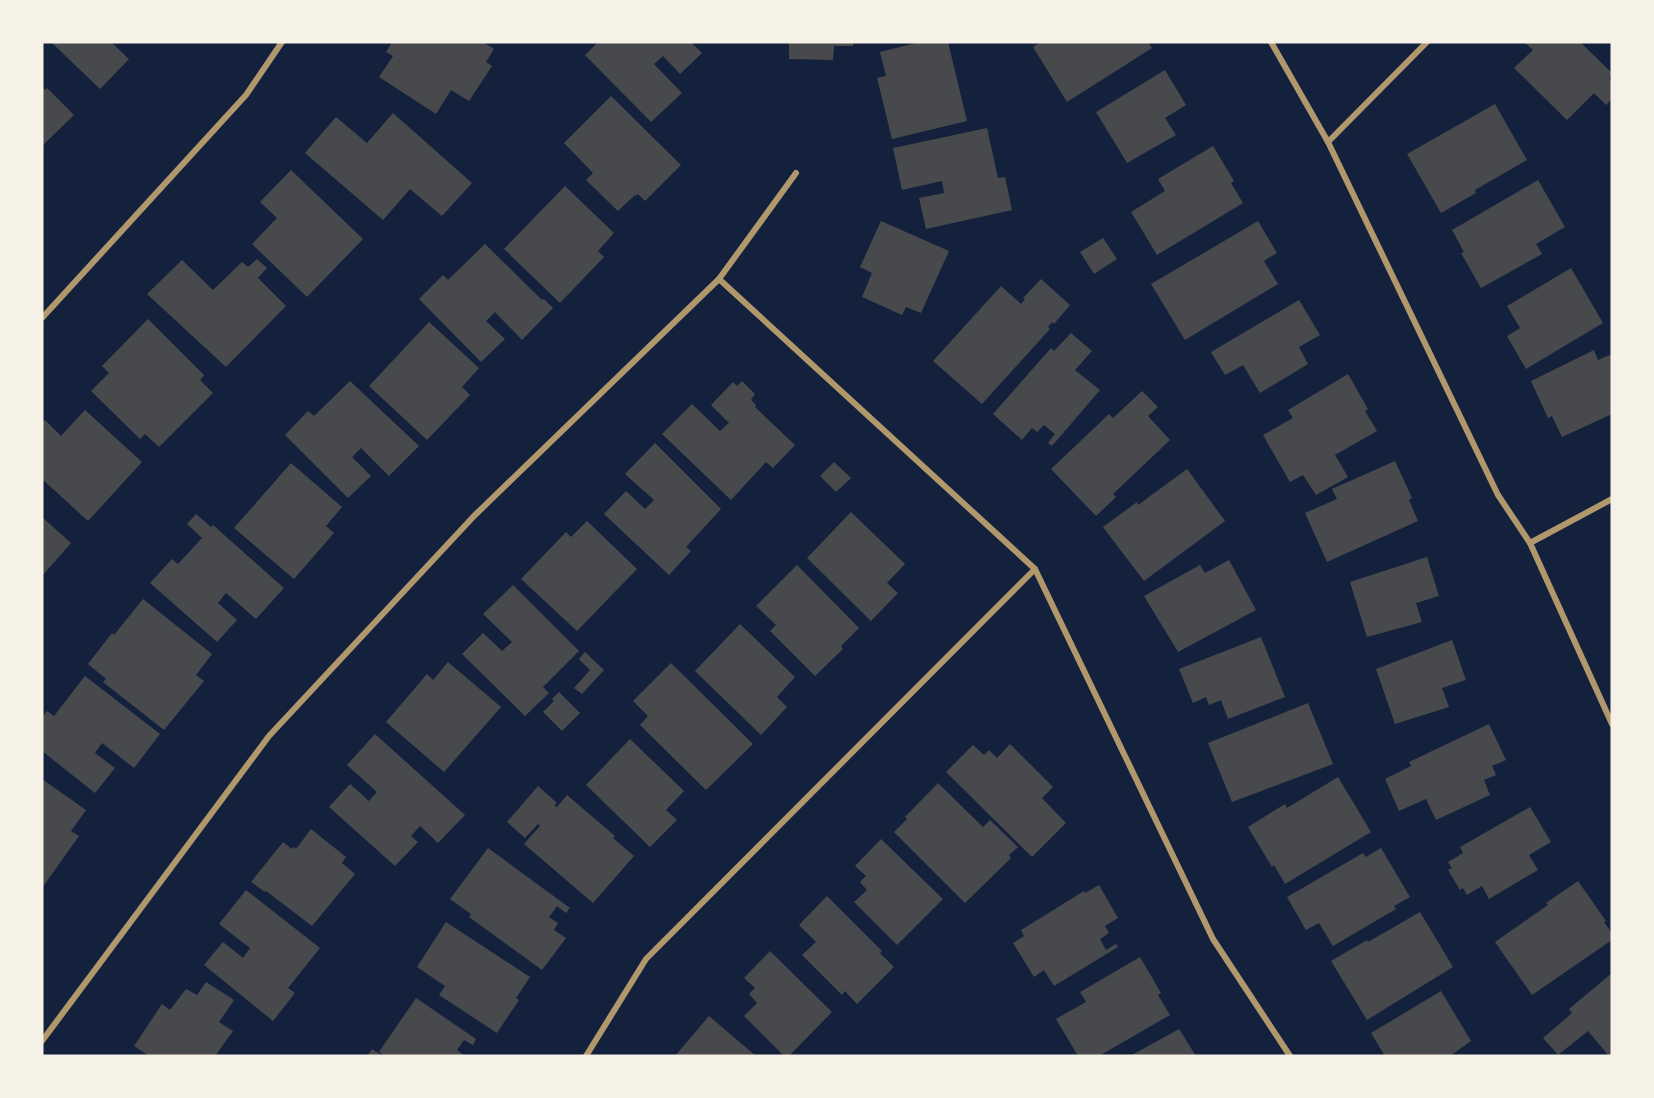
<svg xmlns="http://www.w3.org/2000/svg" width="1654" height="1098" font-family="Bitter,serif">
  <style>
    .building { fill: #48494c }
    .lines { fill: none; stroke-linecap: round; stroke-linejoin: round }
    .minor { stroke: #b1986c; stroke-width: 6 }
  </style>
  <rect width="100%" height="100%" fill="#14213d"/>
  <g class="building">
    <path d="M51,42H111L129,59L100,89Z"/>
    <path d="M392,42H483L494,49L486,62L492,66L469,101L451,90L436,114L379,77L393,56L386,52Z"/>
    <path d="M598,42H691L702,53L680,74L663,56L654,64L682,93L651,122L585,55Z"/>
    <path d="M789,42H853V46H834L833,60L789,59Z"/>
    <path d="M920,42H948L967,121L892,139L877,78L886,76L880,52Z"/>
    <path d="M1041,42H1148L1152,48L1067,102L1033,47Z"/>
    <path d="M1524,42H1580L1612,73L1609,79L1612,81V99L1606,105L1594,93L1567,120L1514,68L1533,50Z"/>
    <path d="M1165,70L1186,105L1165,118L1176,135L1127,163L1096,112Z"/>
    <path d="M42,87L45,90L47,88L74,115L42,146Z"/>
    <path d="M611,96L681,165L645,201L638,194L636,196L635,195L618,211L586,180L593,173L564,143Z"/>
    <path d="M1495,104L1527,160L1475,190L1476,193L1441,213L1407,154Z"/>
    <path d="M393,113L472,183L442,216L410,189L383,220L305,153L336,117L367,143Z"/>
    <path d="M987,128L998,178L1005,177L1012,210L926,229L919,198L944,193L942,181L902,190L893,148Z"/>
    <path d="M1213,146L1234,181L1231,183L1243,203L1157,255L1131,212L1165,191L1158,179Z"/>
    <path d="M291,170L363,239L307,297L252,244L277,218L260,202Z"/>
    <path d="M1538,180L1565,227L1536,244L1542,254L1481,288L1461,253L1464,252L1452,230Z"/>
    <path d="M565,186L614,233L598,251L604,257L560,303L504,249Z"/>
    <path d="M881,221L949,251L921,313L906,307L902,315L862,297L872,273L860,267Z"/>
    <path d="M1258,221L1277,253L1264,261L1278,284L1185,340L1151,284Z"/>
    <path d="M1103,238L1117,259L1094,274L1080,252Z"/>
    <path d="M485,244L542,300L544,299L553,308L522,340L495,312L486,321L505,339L481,362L419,299L443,275L448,280Z"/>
    <path d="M257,259L267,268L258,278L286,306L226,367L147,294L182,260L213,290L242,262L248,267Z"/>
    <path d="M1571,268L1603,323L1526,369L1507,336L1520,328L1507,306Z"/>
    <path d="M1041,279L1070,305L1054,324L1052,322L1048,327L1050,329L982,404L933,361L1001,286L1021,304L1025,299L1023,298Z"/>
    <path d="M1299,300L1320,335L1299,347L1308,364L1260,393L1243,365L1225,375L1211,352Z"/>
    <path d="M148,319L204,375L200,380L213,393L159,447L145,434L140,439L91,391L109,373L102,366Z"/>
    <path d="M429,322L479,368L462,387L470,395L427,440L369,386Z"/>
    <path d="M1071,333L1092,351L1075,370L1100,390L1052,446L1048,443L1055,434L1044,425L1037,432L1032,428L1022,440L993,414L1051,348L1054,351Z"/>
    <path d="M1594,350L1598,360L1612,354V414L1562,437L1552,416L1548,418L1531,381Z"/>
    <path d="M1348,374L1368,409L1365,411L1377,431L1335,455L1348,477L1316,495L1303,475L1290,482L1263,435L1293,418L1288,410Z"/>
    <path d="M350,381L419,446L389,476L361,448L352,457L371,476L348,498L285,435L308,411L314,416Z"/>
    <path d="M742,381L755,394L751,400L756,405L755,407L795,445L773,468L766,462L731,500L662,434L692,404L720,431L729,423L711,405L733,382L737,386Z"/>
    <path d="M1142,391L1158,407L1148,416L1170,440L1113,494L1116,497L1096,516L1051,469L1109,414L1113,418Z"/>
    <path d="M85,410L142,462L88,521L42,479V423L45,420L61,436Z"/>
    <path d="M655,443L721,509L686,547L691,551L669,575L604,514L626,491L645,509L654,500L625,474Z"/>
    <path d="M1395,461L1412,498L1409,500L1418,521L1327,562L1305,513L1337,499L1332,489Z"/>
    <path d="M834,462L851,478L836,492L820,476Z"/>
    <path d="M291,463L342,507L326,526L334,533L294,579L234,528Z"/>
    <path d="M1187,469L1225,521L1144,581L1103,527L1137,502L1138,505Z"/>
    <path d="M851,512L905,564L887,583L898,593L871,621L807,558Z"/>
    <path d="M196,514L211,527L213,525L284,588L256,619L226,593L218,603L237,620L217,642L150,583L172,559L178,564L202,538L187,524Z"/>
    <path d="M42,517L71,543L42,576Z"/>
    <path d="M587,521L637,569L577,631L521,579L566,532L571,537Z"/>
    <path d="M1427,557L1439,596L1416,603L1422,622L1367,637L1350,582Z"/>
    <path d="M1229,560L1256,610L1178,652L1144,596L1200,565L1205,573Z"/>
    <path d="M797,565L859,628L841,646L843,649L815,676L770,631L776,625L756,606Z"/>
    <path d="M513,585L579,651L543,687L549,693L525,716L462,654L483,633L502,651L512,642L483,614Z"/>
    <path d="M143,599L212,654L196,675L204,681L164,730L103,682L106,679L88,664L112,633L114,635Z"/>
    <path d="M740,624L795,677L777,697L787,707L761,735L695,671Z"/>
    <path d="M1261,637L1285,697L1228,719L1221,700L1209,705L1206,697L1193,703L1179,669Z"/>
    <path d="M1452,640L1466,680L1442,688L1449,707L1395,724L1376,669Z"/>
    <path d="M585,652L604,670L582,694L574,688L590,670L579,659Z"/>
    <path d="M448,662L501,707L444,772L386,722L427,674L433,680Z"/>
    <path d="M671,663L753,744L706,790L640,725L648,716L633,701Z"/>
    <path d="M85,676L160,734L134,768L102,743L95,753L115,768L95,793L42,751V717L47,711L54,716Z"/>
    <path d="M559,692L580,713L562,731L543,712L554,701L552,699Z"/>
    <path d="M1308,703L1333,764L1232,802L1208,743Z"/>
    <path d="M1489,724L1506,760L1492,766L1496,775L1484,780L1490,795L1436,820L1426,799L1399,811L1385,779L1411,766L1409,762Z"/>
    <path d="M375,734L465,815L438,843L420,826L411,836L418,842L395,866L329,807L350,784L369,801L377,792L347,765Z"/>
    <path d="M630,739L684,791L666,810L677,820L650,847L586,785Z"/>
    <path d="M1010,744L1053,787L1042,798L1066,823L1032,857L946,772L973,745L984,755L989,750L997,758Z"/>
    <path d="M1338,777L1371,832L1285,884L1274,865L1272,867L1248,827L1285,804L1287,808Z"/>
    <path d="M42,779L86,810L71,831L79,836L42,888Z"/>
    <path d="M938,783L983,827L990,820L1018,847L1009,855L1011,858L965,903L894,832L907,819L905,817Z"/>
    <path d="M538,786L557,803L554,805L557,807L567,795L615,836L613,838L634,856L593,903L524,844L540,826L538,824L525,838L507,822Z"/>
    <path d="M1530,807L1551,842L1529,855L1538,870L1489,899L1482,886L1467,895L1463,888L1460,890L1448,870L1452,868L1448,862L1463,853L1460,847Z"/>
    <path d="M311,829L346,857L342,863L355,874L312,926L266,891L265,892L251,882L283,842L292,849L294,847L296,849Z"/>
    <path d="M881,839L943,899L897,945L854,902L867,890L860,882L866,876L855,866Z"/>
    <path d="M488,848L570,908L566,913L557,906L549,917L558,923L554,930L566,938L542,970L469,917L471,914L450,899Z"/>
    <path d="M1381,848L1410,897L1394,906L1396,909L1333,946L1319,923L1306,930L1287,897L1363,853L1366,857Z"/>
    <path d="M1578,881L1606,921L1604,922L1612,933V940L1532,995L1495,942L1548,905L1546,903Z"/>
    <path d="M1099,885L1118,918L1105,926L1109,933L1100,939L1106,950L1116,944L1118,947L1054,986L1044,970L1034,977L1013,943L1024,936L1021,930L1084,891L1085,893Z"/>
    <path d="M246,890L320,948L288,988L295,993L273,1021L204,965L223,942L243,958L250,948L219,924Z"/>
    <path d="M827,896L882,951L880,953L894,967L857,1004L845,991L842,995L802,955L816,942L799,925Z"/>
    <path d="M1420,912L1453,967L1367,1020L1331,961L1367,940L1368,942Z"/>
    <path d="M446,922L530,977L516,998L519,1000L497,1033L439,995L445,986L417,967Z"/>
    <path d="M770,951L832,1012L789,1056H784L744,1016L757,1003L749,994L755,988L744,978Z"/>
    <path d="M1140,957L1161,993L1158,995L1170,1015L1099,1056H1078L1056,1019L1086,1002L1080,992Z"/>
    <path d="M1612,973V1056H1609L1588,1031L1558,1055L1543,1038L1572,1013L1569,1009Z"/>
    <path d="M206,982L234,1000L219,1022L233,1031L215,1056H149L134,1046L162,1004L170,1010L186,989L197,995Z"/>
    <path d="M1441,991L1471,1041L1450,1056H1385L1371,1033Z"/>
    <path d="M416,998L476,1039L473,1045L464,1040L457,1050L465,1056H385L379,1052Z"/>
    <path d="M709,1016L756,1056H675Z"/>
    <path d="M1179,1029L1196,1056H1130Z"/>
    <path d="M372,1049L383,1056H367Z"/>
  </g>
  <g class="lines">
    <g class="minor">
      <path d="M1271,42L1328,142L1498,495L1530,543L1612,724"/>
      <path d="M1328,142L1427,42"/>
      <path d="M719,279L1035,569L1213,939L1290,1056"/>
      <path d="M42,318L246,95L282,42"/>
      <path d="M1530,543L1612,499"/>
      <path d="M42,1041L269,736L474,516L719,279L796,173"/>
      <path d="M586,1056L646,959L1035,569"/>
    </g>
  </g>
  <rect width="1654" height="1098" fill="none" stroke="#f6f1e7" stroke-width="87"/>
</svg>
